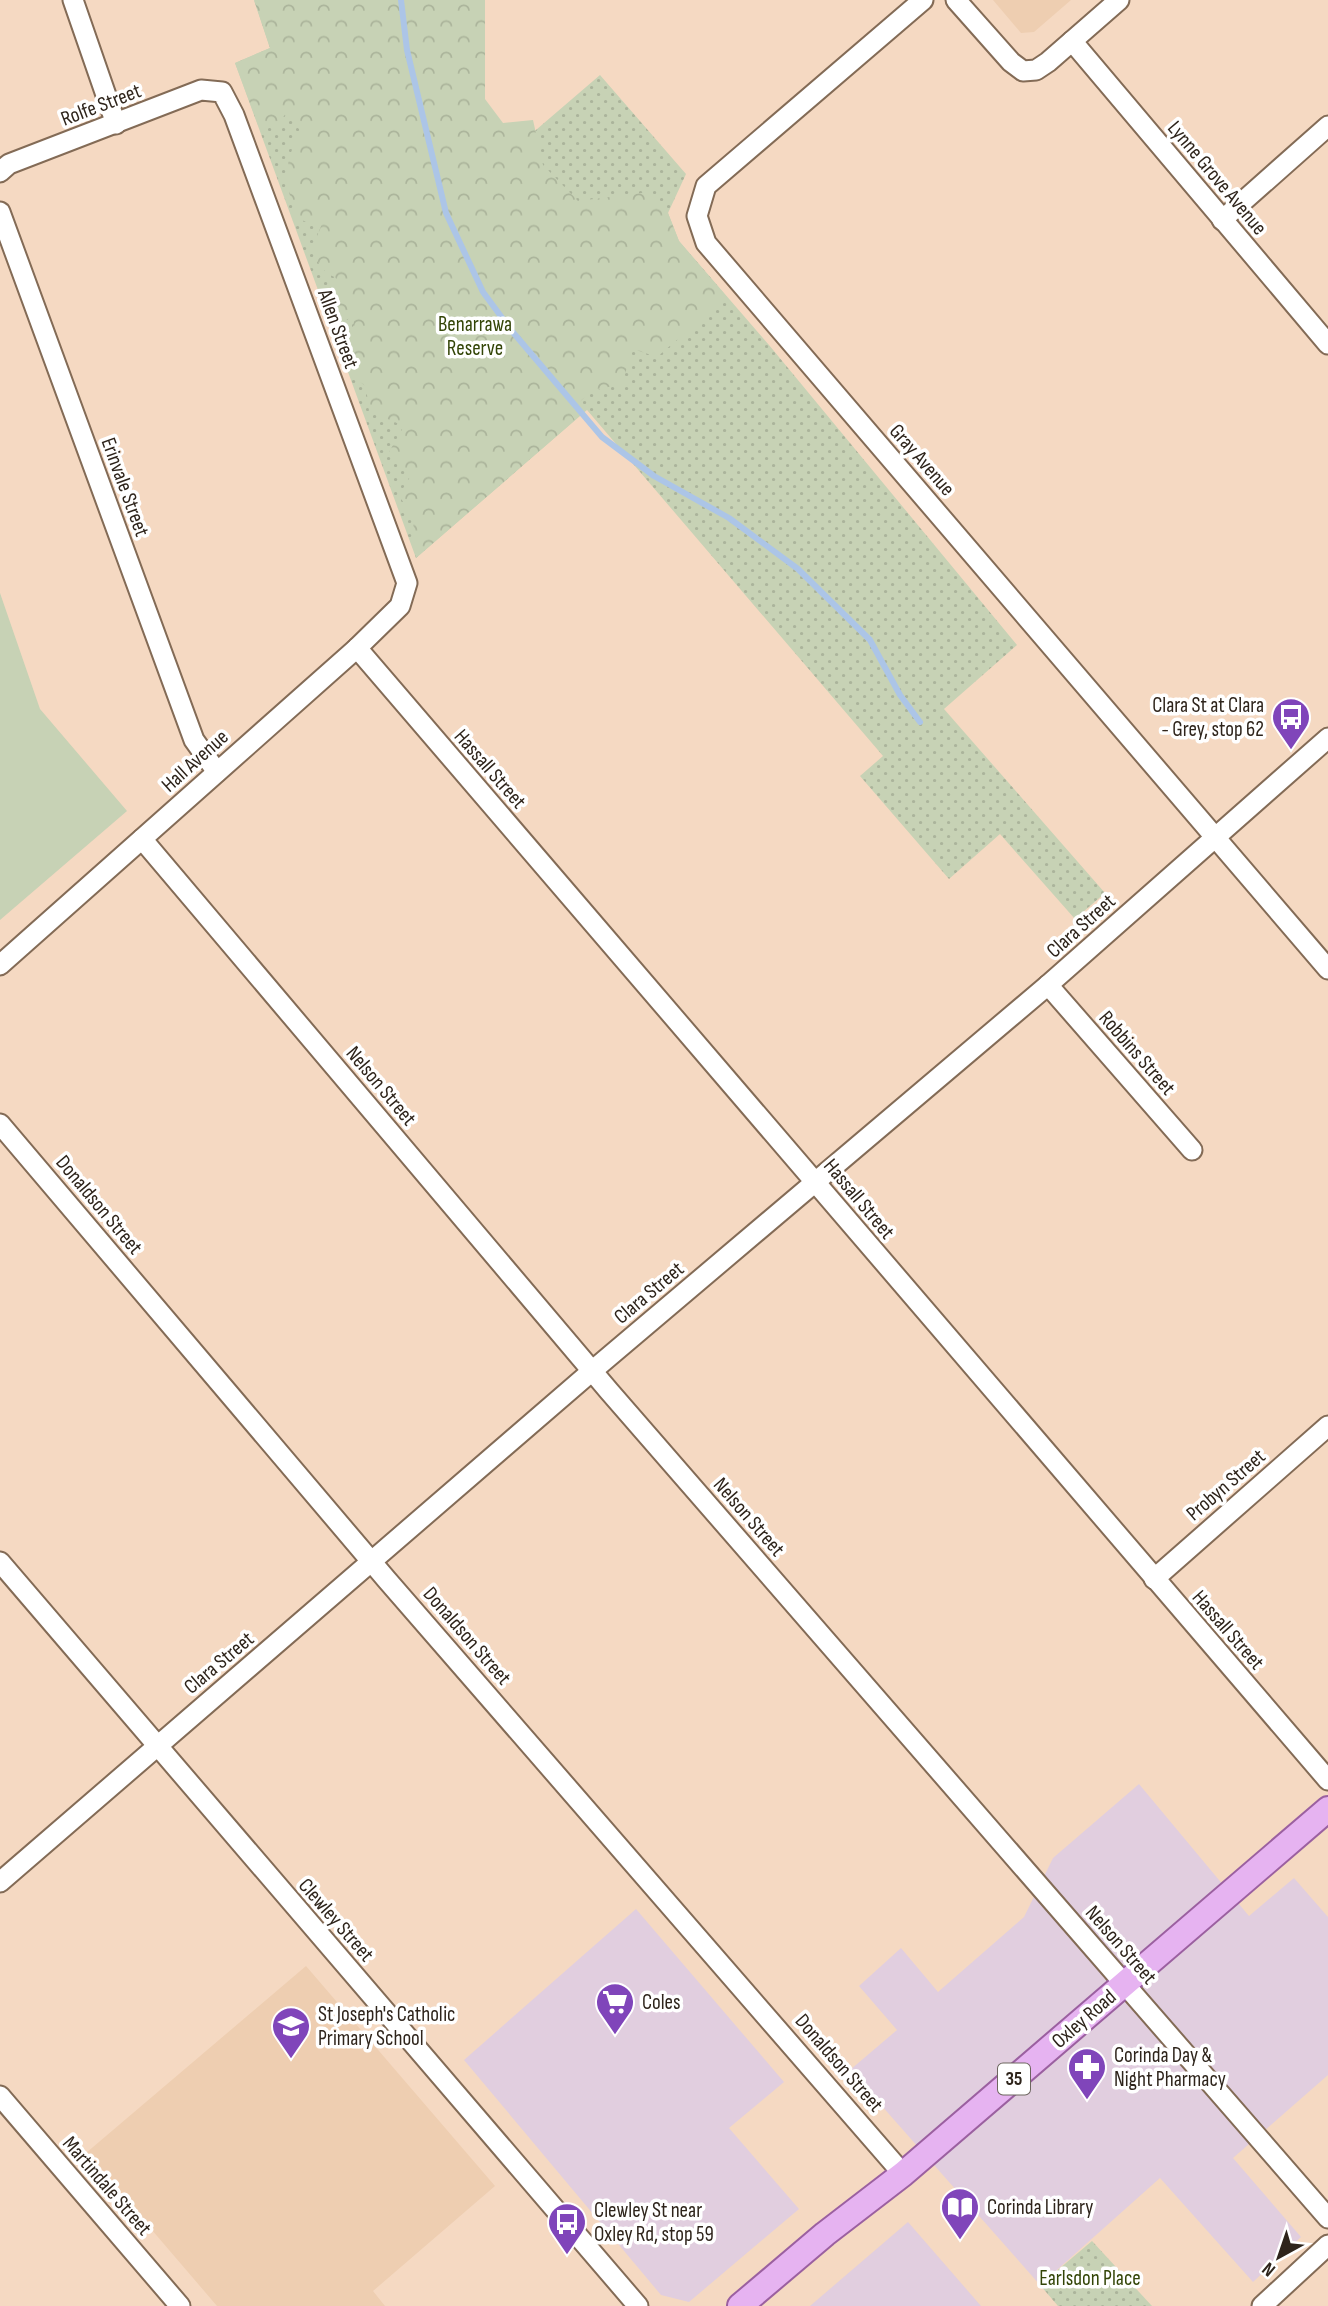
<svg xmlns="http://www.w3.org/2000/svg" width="1328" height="2306" font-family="'Sofia Sans Condensed',sans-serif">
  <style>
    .commercial { fill: #e1cedf }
    .built { fill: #eeceb1 }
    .grass { fill: url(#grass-dots) }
    .forest { fill: url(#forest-crowns) }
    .garden { fill: #c7d2b5 }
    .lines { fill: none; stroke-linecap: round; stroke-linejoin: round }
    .stream { stroke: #acc5e7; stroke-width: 6 }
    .minor-casing { stroke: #836b56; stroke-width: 23 }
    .major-casing { stroke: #9b60a0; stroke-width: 28 }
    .minor { stroke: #fff; stroke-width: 19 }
    .major { stroke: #e6b3f1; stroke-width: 24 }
    .labels { text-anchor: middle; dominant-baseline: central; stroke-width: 7; stroke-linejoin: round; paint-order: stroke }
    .shield { fill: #fff; stroke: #6d665f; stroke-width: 2 }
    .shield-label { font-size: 19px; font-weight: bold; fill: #2e241b }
    .street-label { font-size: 21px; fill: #2e241b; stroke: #fff }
    .park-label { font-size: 21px; fill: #334507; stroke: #fff }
    .poi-label { font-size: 21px; fill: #2e241b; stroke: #fff; text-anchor: start }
  </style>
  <defs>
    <pattern id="grass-dots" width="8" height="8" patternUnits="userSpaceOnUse" patternTransform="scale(1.75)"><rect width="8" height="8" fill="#c7d2b5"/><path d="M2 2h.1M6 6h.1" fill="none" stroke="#abb49b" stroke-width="1.8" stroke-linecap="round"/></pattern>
    <pattern id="forest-crowns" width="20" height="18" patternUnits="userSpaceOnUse" patternTransform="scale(1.75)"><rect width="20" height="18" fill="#c7d2b5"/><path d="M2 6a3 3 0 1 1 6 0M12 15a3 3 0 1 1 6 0" fill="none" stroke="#abb49b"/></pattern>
  </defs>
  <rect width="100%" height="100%" fill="#f5d9c2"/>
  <g class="commercial">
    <path d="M1139,1784L1249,1916L1294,1878L1328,1917V2075L1233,2158L1301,2237L1253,2282L1160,2178L1040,2285L850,2070L897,2030L859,1986L901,1948L938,1992L1024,1917L1053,1858Z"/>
    <path d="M636,1909L784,2082L729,2128L799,2209L689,2302L661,2295L464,2060Z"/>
    <path d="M908,2222L981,2306H810Z"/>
  </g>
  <g class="built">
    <path d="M993,0H1071L1034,32L1021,33Z"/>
    <path d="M306,1966L495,2186L373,2291L385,2306H217L86,2153Z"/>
  </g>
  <g class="grass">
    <path d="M254,0L445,208L600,75L686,174L668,213L679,241L769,345L1017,645L944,709L1105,893L1075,919L1000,834L949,879L860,776L883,756L587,410L416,558L235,63L270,48Z"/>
    <path d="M1092,2241L1152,2306H1058L1040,2285Z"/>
  </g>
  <path class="forest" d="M254,0H485V99L503,123L533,120L543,165L578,201L649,192L668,213L679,241L727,297L657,357L633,349L622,383L591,392L569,411L575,420L416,558L413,519L399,495L413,472L398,466L389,452L404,426L369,411L366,387L356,378L351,340L355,314L345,321L333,317L331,294L336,278C311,266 311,247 322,224L308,223L296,217C284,178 283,167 300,131L288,110L278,125H258L235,63L270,48Z"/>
  <path class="garden" d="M0,593L40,709L127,811L0,920Z"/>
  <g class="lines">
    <path class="stream" d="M401,0L407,50L446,213L483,292L511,330L602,437L654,476L729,518L798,569L870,640L900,695L920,722"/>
    <defs>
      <g id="minor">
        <path d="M73,0L116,124"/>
        <path d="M923,0L706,186L697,216L706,243L1328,969"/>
        <path d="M956,0L1011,62L1023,71L1036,70L1048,62L1119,0"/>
        <path d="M1072,41L1328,344"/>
        <path d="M0,172L9,164L201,90L222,92L234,115L407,583L400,606L357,648L0,965"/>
        <path d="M0,212L194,740L217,772"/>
        <path d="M1222,220L1328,126"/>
        <path d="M357,648L1328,1780"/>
        <path d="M142,839L609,1391L1328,2218"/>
        <path d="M1048,985L1192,1150"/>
        <path d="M0,1124L387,1580L903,2174"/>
        <path d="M0,1562L638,2306"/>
        <path d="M1154,1579L1328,1426"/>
        <path d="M0,1882L592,1371L1048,985L1328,738"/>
        <path d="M0,2096L180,2306"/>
        <path d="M1262,2306L1328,2245"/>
      </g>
      <path id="major" d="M740,2306L825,2234L903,2174L1328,1809"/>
    </defs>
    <use href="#minor" class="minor-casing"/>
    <use href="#major" class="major-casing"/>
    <use href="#minor" class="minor"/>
    <use href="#major" class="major"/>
  </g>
  <defs>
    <symbol id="bus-pin" viewBox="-11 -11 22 30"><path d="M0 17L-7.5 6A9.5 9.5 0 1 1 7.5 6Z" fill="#8045ba" stroke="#fff"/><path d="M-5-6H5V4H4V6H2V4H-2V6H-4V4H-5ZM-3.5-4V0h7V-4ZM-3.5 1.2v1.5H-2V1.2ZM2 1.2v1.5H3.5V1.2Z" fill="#fff"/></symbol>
    <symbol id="supermarket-pin" viewBox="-11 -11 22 30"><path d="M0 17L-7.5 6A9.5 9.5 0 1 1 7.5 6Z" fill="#8045ba" stroke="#fff"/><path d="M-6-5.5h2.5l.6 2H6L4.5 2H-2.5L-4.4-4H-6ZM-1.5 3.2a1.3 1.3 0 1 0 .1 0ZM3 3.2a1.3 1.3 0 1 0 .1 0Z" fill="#fff"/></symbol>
    <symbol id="school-pin" viewBox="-11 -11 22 30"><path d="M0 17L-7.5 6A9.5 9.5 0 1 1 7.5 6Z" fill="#8045ba" stroke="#fff"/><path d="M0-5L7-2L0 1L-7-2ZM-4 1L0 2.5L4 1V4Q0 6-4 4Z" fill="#fff"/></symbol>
    <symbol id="pharmacy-pin" viewBox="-11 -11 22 30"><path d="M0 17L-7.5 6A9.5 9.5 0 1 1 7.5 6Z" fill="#8045ba" stroke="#fff"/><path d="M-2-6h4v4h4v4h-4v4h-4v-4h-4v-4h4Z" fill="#fff"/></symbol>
    <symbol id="library-pin" viewBox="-11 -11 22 30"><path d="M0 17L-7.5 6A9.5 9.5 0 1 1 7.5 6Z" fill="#8045ba" stroke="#fff"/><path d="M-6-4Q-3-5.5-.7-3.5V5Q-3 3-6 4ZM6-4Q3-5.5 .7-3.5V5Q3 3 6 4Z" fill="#fff"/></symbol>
  </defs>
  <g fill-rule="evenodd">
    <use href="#bus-pin" x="1269" y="695" width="44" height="60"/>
    <use href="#supermarket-pin" x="593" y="1980" width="44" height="60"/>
    <use href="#school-pin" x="269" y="2004" width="44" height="60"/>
    <use href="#pharmacy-pin" x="1065" y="2045" width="44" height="60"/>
    <use href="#library-pin" x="938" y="2185" width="44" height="60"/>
    <use href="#bus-pin" x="545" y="2200" width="44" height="60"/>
  </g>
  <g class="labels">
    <rect class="shield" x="998" y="2063.5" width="32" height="31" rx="5"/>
    <g class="shield-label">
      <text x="1014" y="2079">35</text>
    </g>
    <g class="street-label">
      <text transform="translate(101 105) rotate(-21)">Rolfe Street</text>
      <text transform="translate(1217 178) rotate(50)">Lynne Grove Avenue</text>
      <text transform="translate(338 329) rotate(70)">Allen Street</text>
      <text transform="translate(922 460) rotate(49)">Gray Avenue</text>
      <text transform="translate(125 487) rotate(70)">Erinvale Street</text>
      <text transform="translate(195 761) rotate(-42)">Hall Avenue</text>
      <text transform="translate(490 769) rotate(49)">Hassall Street</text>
      <text transform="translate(1081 926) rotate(-42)">Clara Street</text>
      <text transform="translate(1137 1053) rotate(49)">Robbins Street</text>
      <text transform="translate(381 1086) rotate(50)">Nelson Street</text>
      <text transform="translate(859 1199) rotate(50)">Hassall Street</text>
      <text transform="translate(99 1205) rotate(50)">Donaldson Street</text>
      <text transform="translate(649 1293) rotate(-40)">Clara Street</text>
      <text transform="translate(1226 1485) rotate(-41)">Probyn Street</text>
      <text transform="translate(749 1517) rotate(49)">Nelson Street</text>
      <text transform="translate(1228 1630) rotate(49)">Hassall Street</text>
      <text transform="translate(467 1636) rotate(49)">Donaldson Street</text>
      <text transform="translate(219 1663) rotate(-40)">Clara Street</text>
      <text transform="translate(336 1920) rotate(49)">Clewley Street</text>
      <text transform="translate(1121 1945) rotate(49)">Nelson Street</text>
      <text transform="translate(1084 2019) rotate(-41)">Oxley Road</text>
      <text transform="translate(839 2063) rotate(49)">Donaldson Street</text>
      <text transform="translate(107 2186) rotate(49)">Martindale Street</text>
    </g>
    <g class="park-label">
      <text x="475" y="324">Benarrawa<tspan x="475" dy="24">Reserve</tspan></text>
      <text x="1090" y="2278">Earlsdon Place</text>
    </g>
    <g class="poi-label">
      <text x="1264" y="705" text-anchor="end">Clara St at Clara<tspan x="1264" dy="24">- Grey, stop 62</tspan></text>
      <text x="642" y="2002">Coles</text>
      <text x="318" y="2014">St Joseph's Catholic<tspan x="318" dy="24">Primary School</tspan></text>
      <text x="1114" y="2055">Corinda Day &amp;<tspan x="1114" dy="24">Night Pharmacy</tspan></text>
      <text x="987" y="2207">Corinda Library</text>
      <text x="594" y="2210">Clewley St near<tspan x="594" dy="24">Oxley Rd, stop 59</tspan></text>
    </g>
  </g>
  <g transform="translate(1279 2257) rotate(220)" stroke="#ffffff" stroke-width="5" paint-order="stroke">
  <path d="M0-5L12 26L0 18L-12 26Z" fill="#2e241b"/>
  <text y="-10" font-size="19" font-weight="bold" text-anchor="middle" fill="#2e241b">N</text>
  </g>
</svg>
